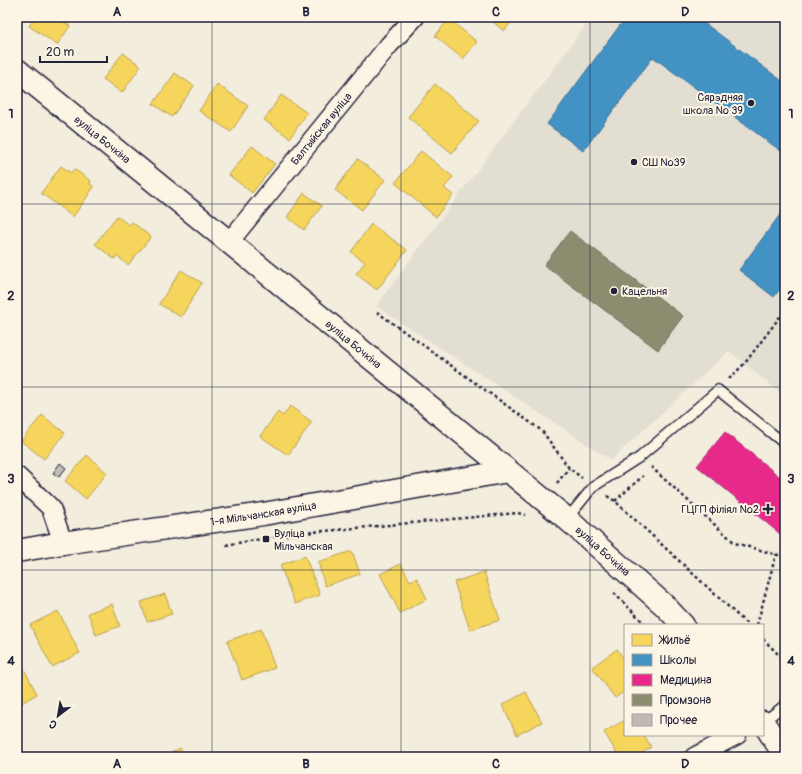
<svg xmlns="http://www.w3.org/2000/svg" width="802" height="774" font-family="Pangolin,sans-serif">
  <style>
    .built { fill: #e3ded2 }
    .homes { fill: #f6d55c; stroke: #b69f52 }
    .schools { fill: #4393c3; stroke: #39719a }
    .health { fill: #e7298a; stroke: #ac2772 }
    .industry { fill: #8c8c6e; stroke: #6c6c5f }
    .building { fill: #bfbab6; stroke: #22223b }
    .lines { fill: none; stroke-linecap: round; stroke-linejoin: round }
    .service-casing { stroke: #22223b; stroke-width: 12 }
    .minor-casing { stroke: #22223b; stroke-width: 21 }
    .tertiary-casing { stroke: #22223b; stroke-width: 25 }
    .secondary-casing { stroke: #22223b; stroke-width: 25 }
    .path { stroke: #22223b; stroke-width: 2.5; stroke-dasharray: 3 3; stroke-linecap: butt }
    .service { stroke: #fcf5e5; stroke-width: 9 }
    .minor { stroke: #fcf5e5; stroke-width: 18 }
    .tertiary { stroke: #fcf5e5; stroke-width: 22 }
    .secondary { stroke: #fcf5e5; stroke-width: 22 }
    .grid { fill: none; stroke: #22223b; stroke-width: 1; stroke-opacity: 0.55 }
    .poi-dot { fill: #22223b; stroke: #fcf5e5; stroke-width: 1.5 }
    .labels { text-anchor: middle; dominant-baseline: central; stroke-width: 4; stroke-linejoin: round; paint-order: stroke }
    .poi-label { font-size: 11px; fill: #22223b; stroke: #fcf5e5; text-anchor: start }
    .street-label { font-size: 11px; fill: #22223b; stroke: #fcf5e5 }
    .neatline { fill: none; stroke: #22223b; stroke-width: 1.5 }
    .grid-label { font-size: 13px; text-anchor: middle; font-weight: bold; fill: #22223b }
  </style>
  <rect width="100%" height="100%" fill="#f3edde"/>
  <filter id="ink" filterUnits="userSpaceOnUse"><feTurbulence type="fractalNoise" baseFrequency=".025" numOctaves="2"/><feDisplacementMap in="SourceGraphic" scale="8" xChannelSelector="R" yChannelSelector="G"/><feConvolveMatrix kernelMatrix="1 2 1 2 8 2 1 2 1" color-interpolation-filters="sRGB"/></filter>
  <g filter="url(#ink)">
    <path class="built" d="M592,17H784L785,18V397L729,351L611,460L376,306Z"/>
    <g class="homes">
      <path d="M35,17H56L70,26L57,45L29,26Z"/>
      <path d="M487,17H516L504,31Z"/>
      <path d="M449,19L477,42L463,59L435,36Z"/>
      <path d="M123,53L141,66L122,93L103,79Z"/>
      <path d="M175,73L194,86L172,117L153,104Z"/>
      <path d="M217,84L248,106L231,132L199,111Z"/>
      <path d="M435,84L479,121L452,153L408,117Z"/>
      <path d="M281,95L307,113L290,138L264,120Z"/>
      <path d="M252,146L275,164L252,193L229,175Z"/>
      <path d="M421,151L453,177L444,188L453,195L436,217L395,183Z"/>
      <path d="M358,159L385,180L362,210L335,190Z"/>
      <path d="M61,166L71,173L74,169L91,181L90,184L94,187L73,217L41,193Z"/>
      <path d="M304,193L322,206L304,230L287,217Z"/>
      <path d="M117,216L129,225L132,222L151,237L128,265L117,256L114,259L95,244Z"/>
      <path d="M371,224L407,250L377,290L356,274L365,262L351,252Z"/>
      <path d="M181,270L202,283L181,317L159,304Z"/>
      <path d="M290,406L312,422L288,455L260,436L278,412L283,416Z"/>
      <path d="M42,415L65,433L44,459L21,441Z"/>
      <path d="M87,455L107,473L86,499L65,481Z"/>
      <path d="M352,551L360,574L325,586L318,562Z"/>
      <path d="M305,556L320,595L295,604L280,565Z"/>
      <path d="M401,564L410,581L417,578L427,599L400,613L380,574Z"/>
      <path d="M484,572L500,620L470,630L454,582Z"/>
      <path d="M165,594L172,614L147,622L141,602Z"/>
      <path d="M112,604L120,626L96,635L88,613Z"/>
      <path d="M58,611L80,653L52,667L30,625Z"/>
      <path d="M261,629L275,668L242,680L227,641Z"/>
      <path d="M617,649L625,660V691L615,698L592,667Z"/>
      <path d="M23,667L37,694L20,704L17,699V670Z"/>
      <path d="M526,692L542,722L517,735L502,705Z"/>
      <path d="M625,720V735H644L651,747L635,757H619L604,732Z"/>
      <path d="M180,748L185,757H164Z"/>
    </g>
    <g class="schools">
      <path d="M626,17H696L785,83V154L653,57L583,151L547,124Z"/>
      <path d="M785,208V282L774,297L739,270Z"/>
    </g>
    <path class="health" d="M725,432L785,481V538L697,466Z"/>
    <path class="industry" d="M570,231L683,316L658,350L544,265Z"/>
    <path class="building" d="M60,463L66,468L59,477L53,473Z"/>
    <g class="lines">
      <defs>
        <g id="service">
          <path d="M567,519L593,487L640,457L718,390L785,444"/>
          <path d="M763,722L785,705"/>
        </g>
        <g id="minor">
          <path id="s1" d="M229,242L389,45L415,17"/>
          <path d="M17,476L51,508L63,543"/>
          <path d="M694,757L737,735"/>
        </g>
        <g id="tertiary">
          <path id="s2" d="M17,551L63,543L263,514L508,471"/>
        </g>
        <g id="secondary">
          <path id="s3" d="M17,70L229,242L567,519L664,605L683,625"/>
          <path d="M763,722L785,756"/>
        </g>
      </defs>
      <use href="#service" class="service-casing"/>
      <use href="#minor" class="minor-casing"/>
      <use href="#tertiary" class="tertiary-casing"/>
      <use href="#secondary" class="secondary-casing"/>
      <g class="path">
        <path d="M377,312L542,431L569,468L582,478"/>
        <path d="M729,379L745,363L785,310"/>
        <path d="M651,467L735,543L785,557"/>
        <path d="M557,483L569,468"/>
        <path d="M607,496L615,501L748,625"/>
        <path d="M615,501L643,476"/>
        <path d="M226,545L292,534L518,513L525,515"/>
        <path d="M614,593L646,625"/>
        <path d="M757,625L776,554"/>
        <path d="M763,639L785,661"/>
      </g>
      <use href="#service" class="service"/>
      <use href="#minor" class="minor"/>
      <use href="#tertiary" class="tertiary"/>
      <use href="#secondary" class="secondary"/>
    </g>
  </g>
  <path class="grid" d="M212,17V757M401,17V757M590,17V757M17,204H785M17,387H785M17,570H785"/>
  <g class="poi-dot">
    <circle cx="751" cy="103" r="4"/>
    <circle cx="634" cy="162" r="4"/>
    <circle cx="614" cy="291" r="4"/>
    <path d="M766 503h4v4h4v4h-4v4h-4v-4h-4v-4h4z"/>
    <rect x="262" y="535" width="8" height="8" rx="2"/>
  </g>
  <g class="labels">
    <g class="poi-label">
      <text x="743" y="97" text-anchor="end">Сярэдняя<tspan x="743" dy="13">школа № 39</tspan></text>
      <text x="642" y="162">СШ №39</text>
      <text x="622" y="291">Кацельня</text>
      <text x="759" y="509" text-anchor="end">ГЦГП філіял №2</text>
      <text x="274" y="533">Вуліца<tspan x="274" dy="13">Мільчанская</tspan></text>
    </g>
    <g class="street-label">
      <text stroke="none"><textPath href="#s1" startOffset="146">Балтыйская вуліца</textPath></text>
      <text stroke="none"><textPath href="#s3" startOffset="110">вуліца Бочкіна</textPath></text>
      <text stroke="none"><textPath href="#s3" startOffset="434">вуліца Бочкіна</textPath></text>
      <text stroke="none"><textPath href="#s2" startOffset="249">1-я Мільчанская вуліца</textPath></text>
      <text stroke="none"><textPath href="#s3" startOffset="758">вуліца Бочкіна</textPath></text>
    </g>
  </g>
  <rect width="802" height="774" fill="none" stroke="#fcf5e5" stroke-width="44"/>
  <rect x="624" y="624" width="140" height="112" fill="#fcf5e5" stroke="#a5a1a1"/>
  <rect x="632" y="634" width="20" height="12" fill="#f6d55c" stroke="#a5a1a1"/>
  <text x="660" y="644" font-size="12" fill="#22223b">Жильё</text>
  <rect x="632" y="654" width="20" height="12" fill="#4393c3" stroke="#a5a1a1"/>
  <text x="660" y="664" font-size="12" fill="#22223b">Школы</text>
  <rect x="632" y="674" width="20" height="12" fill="#e7298a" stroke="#a5a1a1"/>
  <text x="660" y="684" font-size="12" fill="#22223b">Медицина</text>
  <rect x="632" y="694" width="20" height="12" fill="#8c8c6e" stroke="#a5a1a1"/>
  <text x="660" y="704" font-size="12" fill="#22223b">Промзона</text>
  <rect x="632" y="714" width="20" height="12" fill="#bfbab6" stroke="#a5a1a1"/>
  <text x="660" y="724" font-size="12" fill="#22223b">Прочее</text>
  <g transform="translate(58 716) rotate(211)" stroke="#fcf5e5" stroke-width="3" paint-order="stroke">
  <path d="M0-3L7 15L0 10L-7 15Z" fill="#22223b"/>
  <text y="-6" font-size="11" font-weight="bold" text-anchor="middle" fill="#22223b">С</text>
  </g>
  <path d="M40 56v6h67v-6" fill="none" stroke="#22223b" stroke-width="2"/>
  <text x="46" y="56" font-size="12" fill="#22223b" stroke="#fcf5e5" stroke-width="3" paint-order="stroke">20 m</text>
  <rect x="22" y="22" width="758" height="730" class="neatline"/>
  <g class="grid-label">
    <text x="117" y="16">A</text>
    <text x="306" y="16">B</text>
    <text x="496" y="16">C</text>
    <text x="685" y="16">D</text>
    <text x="11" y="118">1</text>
    <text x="791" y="118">1</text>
    <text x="11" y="300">2</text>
    <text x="791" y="300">2</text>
    <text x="11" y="483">3</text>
    <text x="791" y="483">3</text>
    <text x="11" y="665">4</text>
    <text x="791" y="665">4</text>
    <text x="117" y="768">A</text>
    <text x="306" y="768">B</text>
    <text x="496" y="768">C</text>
    <text x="685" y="768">D</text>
  </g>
</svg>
